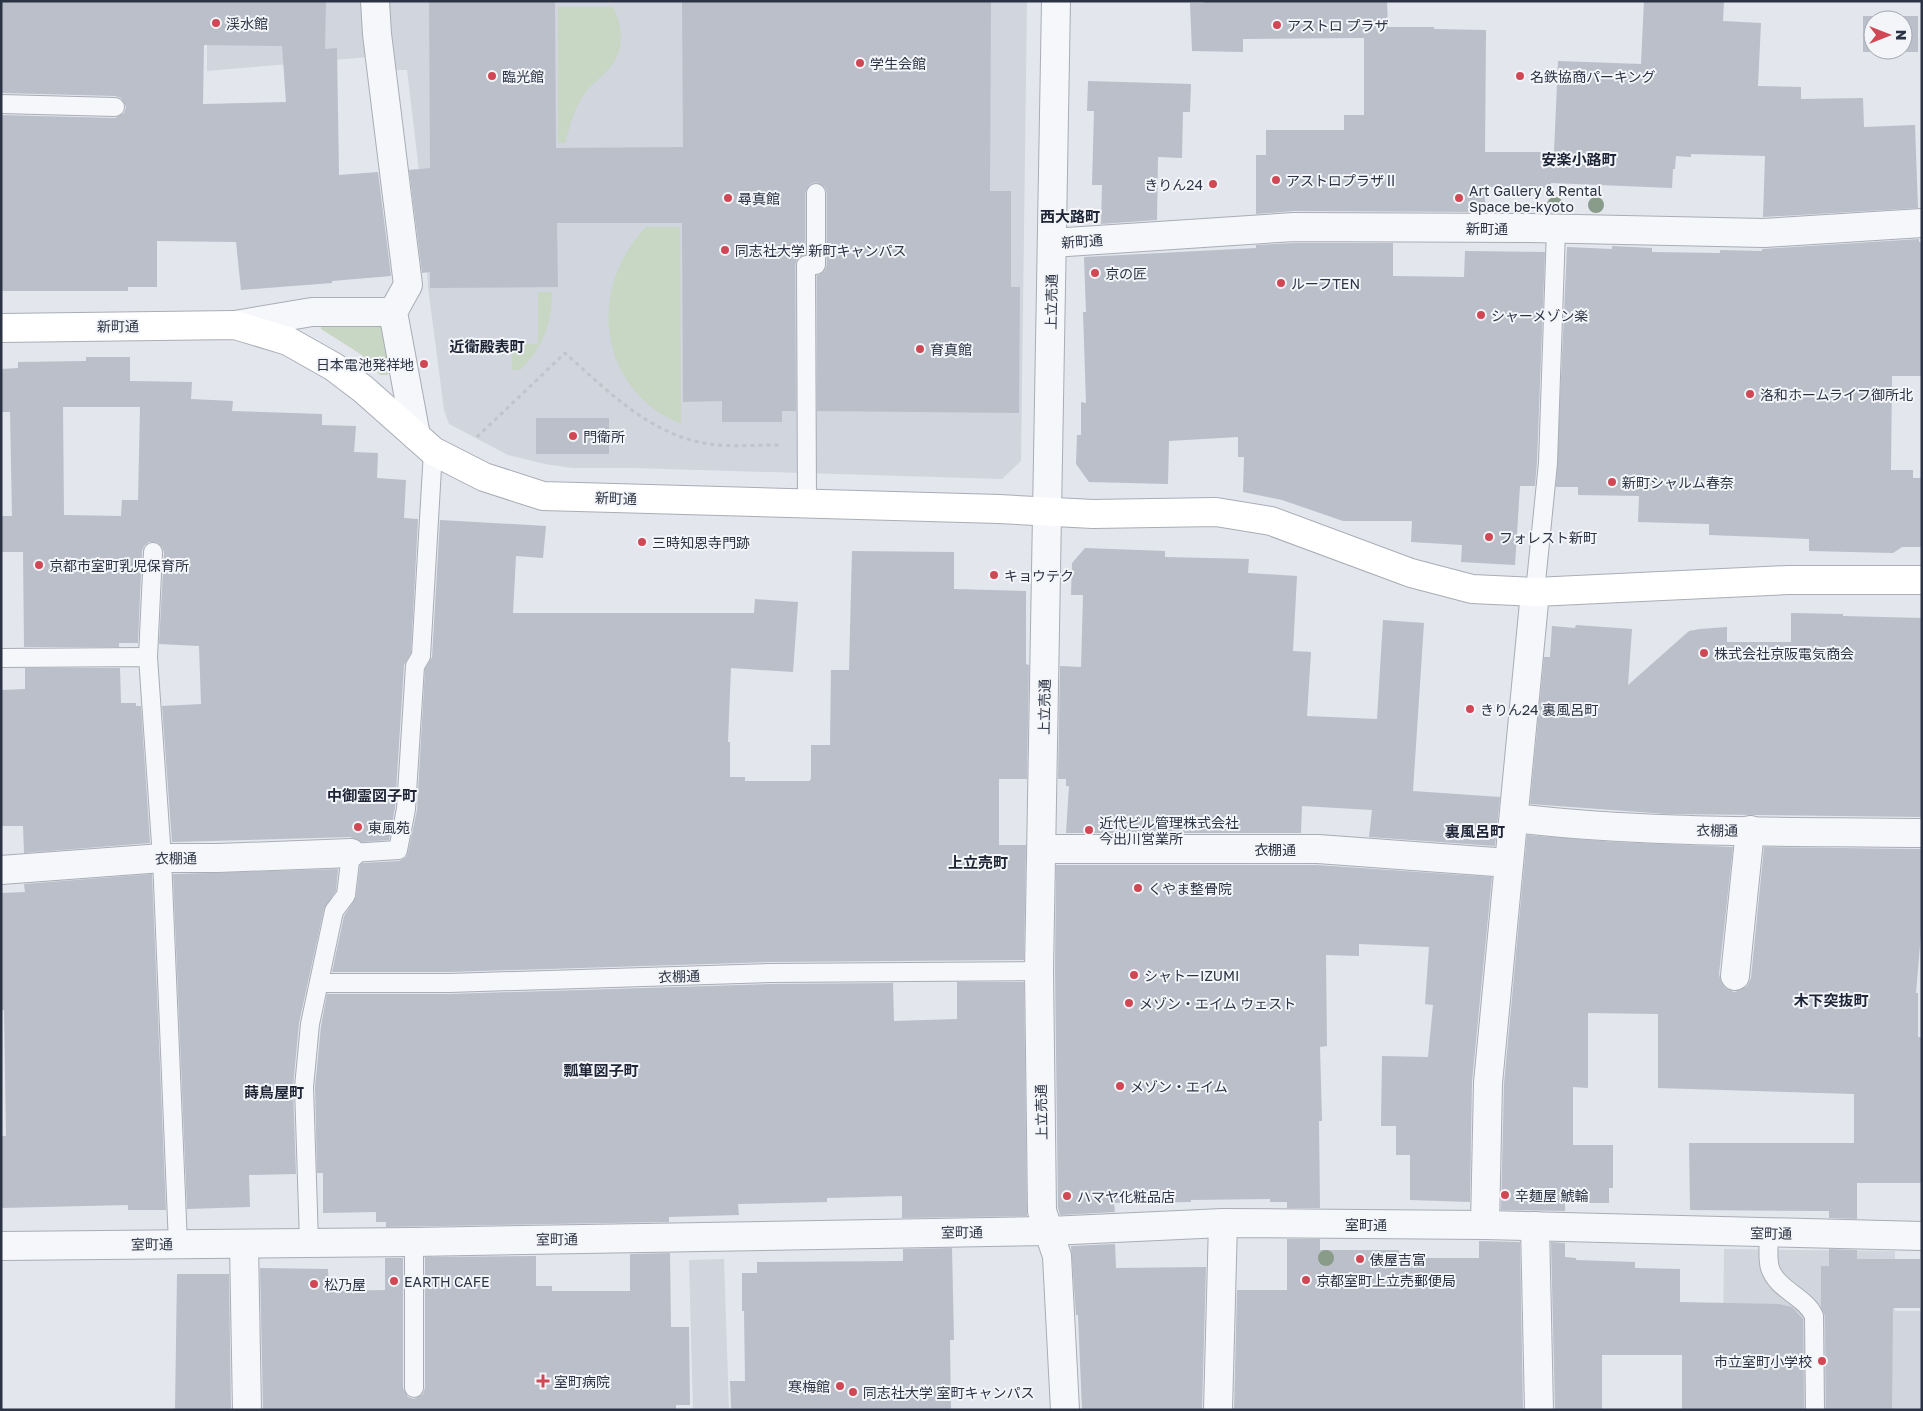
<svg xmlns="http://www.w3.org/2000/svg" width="1923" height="1411" font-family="'Golos Text','Noto Sans JP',sans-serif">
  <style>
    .built { fill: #d1d5de }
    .green { fill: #c8d6c4 }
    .building { fill: #babfc9; fill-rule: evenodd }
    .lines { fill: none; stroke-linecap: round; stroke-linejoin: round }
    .lane-casing { stroke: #a8adb6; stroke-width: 20 }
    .street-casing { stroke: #a8adb6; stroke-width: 30 }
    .secondary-casing { stroke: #a8adb6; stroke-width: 30 }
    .path { stroke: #c1c4cb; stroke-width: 3; stroke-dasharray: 4 4; stroke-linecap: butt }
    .lane { stroke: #f6f7fa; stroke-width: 18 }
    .street { stroke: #f6f7fa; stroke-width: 28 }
    .secondary { stroke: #fff; stroke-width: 28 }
    .tree { fill: #889c89 }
    .poi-dot { fill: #d14855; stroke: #f3f5f9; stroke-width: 2 }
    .labels { text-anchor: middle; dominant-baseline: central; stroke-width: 4; stroke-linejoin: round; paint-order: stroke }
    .poi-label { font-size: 14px; fill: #2b3344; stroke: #f3f5f9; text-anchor: start }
    .street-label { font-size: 14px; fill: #2b3344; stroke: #f3f5f9 }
    .neighbourhood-label { font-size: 15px; font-weight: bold; fill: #1d2435; stroke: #f3f5f9 }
  </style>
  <rect width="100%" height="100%" fill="#e3e6ec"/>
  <g class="built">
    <path d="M1,1H365L369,57L207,71V42Z"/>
    <path d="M385,1H1027L1021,461L1002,479L633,468H572L545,464L508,455L449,424L444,410L428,287L424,213L407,70H393Z"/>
    <path d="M1724,1249L1895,1251V1311H1922V1410H1722Z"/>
    <path d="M724,1259L729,1410H693L689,1260Z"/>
  </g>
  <g class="green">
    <path d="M558,7H613C624,28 625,54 607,71C599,79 591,85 585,93C574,109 570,125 565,143H558Z"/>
    <path d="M646,227H680L681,424C598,390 586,289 646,227Z"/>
    <path d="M538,292H552C552,323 543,348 520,370H512V344H538Z"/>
    <path d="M322,322H374L386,327L393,369L387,375H380L362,355L321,329Z"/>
  </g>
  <g class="building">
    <path d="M1,1H326L325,49L337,48L339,175L378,172L391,276L332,281V283L241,290L236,242L157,241V287H128V291H1V115L115,118L124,113L126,107L121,98L115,96L1,93ZM204,45L282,46L286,102L203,104Z"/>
    <path d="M429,1H555L556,148L683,147L682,1H991L990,191H1011V287H1020L1019,413L817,411V276L825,271L827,265V193L825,187L816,182L810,184L805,193V254L797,259L795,265L796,411H782V422H722V401L683,402L682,223H557L558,287L430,288V272L422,273L409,170L430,168Z"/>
    <path d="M1204,1H1387L1388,27H1434V29L1486,30L1485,152H1554L1558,61L1641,64L1644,1H1724L1723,21L1761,23L1758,86L1801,87V99L1863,98L1864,127L1915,125L1918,208L1763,217L1765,156L1691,154V157L1676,156L1675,169H1673L1672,188L1551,183V188L1485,187V212L1294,211L1256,214V155H1266V130H1344V115H1364V38L1243,39V52L1192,51L1190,3H1204Z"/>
    <path d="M1863,16H1918V52H1863ZM1873,20H1903V50H1873Z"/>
    <path d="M1088,81L1191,84L1190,112H1183L1182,158L1158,157L1157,220L1101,224L1102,185H1092L1094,111H1087Z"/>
    <path d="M1919,239V242H1922V376H1892L1891,470H1913V478H1922V547H1902L1893,553L1809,551V539L1709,535V524L1638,522L1639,496L1578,495V487H1556L1567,247L1612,249V246L1652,248V252L1720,253V250L1762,251V249Z"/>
    <path d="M1294,243H1393V276L1464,277L1465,251L1545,252L1537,462L1535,486H1520L1515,565L1461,562L1462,545L1411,542L1412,521H1343L1282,500L1243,492L1244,457H1238V437L1169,441L1168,484L1089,482L1076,464L1077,435H1081V402L1086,403L1083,312H1086L1084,257L1256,248V245Z"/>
    <path d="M86,357H130V381L192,382L191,399L233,401L232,411L322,414V425L356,426L354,452L378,453L377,478L406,480L404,518L418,519L411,653L404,665L395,808L389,840L361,842L350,837L172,842L162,706L201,704L199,646L159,644L164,552L162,547L158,543L149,542L144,546L142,551L138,643H119V647H24L23,552H1V516H12L10,412H1V369L18,368V362L86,361ZM63,407H140L138,500H122L121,516L64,515Z"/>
    <rect x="536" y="418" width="73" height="36"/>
    <path d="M440,520L546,526L543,558L516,556L513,613H754L755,599L798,602L793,672L731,668L728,742H730V777H745V781H809L811,779V745H830L831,670H849L852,551L954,552V589L1026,591V664L1029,665L1027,779H999V845H1026L1024,960L770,962L449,972H332L344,916L356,897L360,865L362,863L399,861L406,857L408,852L417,810L425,669L432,657Z"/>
    <path d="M1085,548L1165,551V557L1249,559L1248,573L1297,576L1293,651L1311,652L1307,716L1377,719L1383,620L1424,623L1413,791L1500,797L1495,846L1369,837L1372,810L1302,806L1301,833H1066L1069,786H1066V779H1058L1060,666L1081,667L1083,595H1071L1072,563Z"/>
    <path d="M1791,613L1843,614V616L1922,618V817L1667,814L1530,804L1544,657H1550L1552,626L1575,628L1576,625L1632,629L1628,685L1689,631L1700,629L1727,627V642H1791Z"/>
    <path d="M25,668H120L121,703H136V706H141L150,843L24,853L23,826H1V690L25,689Z"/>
    <path d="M1527,835L1615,842L1733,847L1719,974L1721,982L1725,988L1734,992L1741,990L1747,986L1751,978L1764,847L1922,849V921L1916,993H1918V1037H1922V1183H1857V1219L1829,1218V1211L1690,1210L1689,1143H1854V1094L1658,1088V1014L1588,1013V1088L1573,1087V1145H1613V1188H1609V1203H1565V1211L1501,1210L1504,1084Z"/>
    <path d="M1056,865H1317L1492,877L1472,1082L1470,1202L1410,1200V1155H1396V1126H1381L1382,1056L1428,1057L1433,1005L1425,1004L1429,947L1359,944V956L1326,955L1327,1046L1320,1047L1322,1121H1319L1320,1208H1287V1202H1270V1199L1191,1200V1202L1114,1203L1115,1212L1060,1215L1058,1208L1055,971Z"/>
    <path d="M338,869L336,891L324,909L299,1023L293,1087L296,1174L249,1175L250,1207L187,1209L173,874Z"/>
    <path d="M152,874L166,1210H128V1205L1,1208V1136H6L4,1010H1V893L25,892L24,884Z"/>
    <path d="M957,982H1024L1027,1216L902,1218V1196L827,1198V1202L738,1204L739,1215L669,1217V1222L386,1227V1222H376V1212L323,1213V1173H317L315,1087L321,1026L327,994H449L770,984L893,983L894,1021L957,1019Z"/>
    <path d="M1287,1239H1320V1250H1399V1258H1479V1241L1520,1242L1523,1410H1234L1237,1290H1287Z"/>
    <path d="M1551,1242L1565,1243V1257L1576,1258V1260L1635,1262V1268L1680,1269V1302L1779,1304L1792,1307L1803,1319L1804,1410H1682V1355H1602V1410H1555Z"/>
    <path d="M1115,1244L1116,1268L1206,1267L1202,1410H1082L1078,1315H1076L1071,1246Z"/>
    <path d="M952,1248L954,1340H950L951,1410L731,1409L730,1381H745L744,1311H742V1273H757V1262L903,1261V1249Z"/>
    <path d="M1829,1249L1857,1250V1259H1920V1308H1893L1892,1410H1826L1825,1316L1821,1308V1266H1829Z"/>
    <path d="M670,1253L671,1327H689L690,1405H676V1410H263L260,1268L328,1269L329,1291L385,1290V1258H403V1388L408,1397L414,1399L423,1394L425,1388V1257L536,1256V1286H552V1291H630V1254Z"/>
    <path d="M177,1274H229L231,1410H175Z"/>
  </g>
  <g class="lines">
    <defs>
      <g id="lane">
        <path d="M1,104L115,107"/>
        <path d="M807,504L806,265H816V193"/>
        <path d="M1535,592L1548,463L1556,230"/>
        <path d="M148,657L153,552"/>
        <path d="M1,658L148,657L162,858L178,1244"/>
        <path d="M319,983H449L770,973L1039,971"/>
        <path d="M1769,1233C1769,1244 1767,1258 1770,1268C1777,1290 1805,1296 1814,1316L1815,1410"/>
        <path d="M309,1242L304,1087L310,1024L334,911L346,895L351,853L398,850L406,809L415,666L421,656L433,451"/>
        <path d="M414,1242V1388"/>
      </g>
      <g id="street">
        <path d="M375,1L377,34L408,285L393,312L416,436"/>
        <path d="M1056,1L1039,971L1042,1211L1057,1256L1065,1410"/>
        <path d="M1052,243L1294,227L1530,228L1764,233L1922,223"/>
        <path d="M235,325L312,312H393"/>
        <path d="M1514,818C1649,834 1786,831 1922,833"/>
        <path d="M1042,849H1318L1509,863"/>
        <path d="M1,870L162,858H218L351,853"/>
        <path d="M1735,976L1750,830"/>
        <path d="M1485,1225L1488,1083L1535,592"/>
        <path d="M1535,1226L1539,1410"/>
        <path d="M244,1244L247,1410"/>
        <path d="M1,1246L414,1242L1049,1231L1223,1223L1485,1225L1922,1236"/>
        <path d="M1218,1410L1223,1223"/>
      </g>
      <path id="secondary" d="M1,328L235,325L288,341L334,367L363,389L433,451L484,477L543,496L999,509L1093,514L1216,512L1271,521L1411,573L1472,589L1535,592L1788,580H1922"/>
    </defs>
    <use href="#lane" class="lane-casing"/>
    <use href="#street" class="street-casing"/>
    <use href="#secondary" class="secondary-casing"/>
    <path class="path" d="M477,437L565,353C608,391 650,435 709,444C731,447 756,445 779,445"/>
    <use href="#lane" class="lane"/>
    <use href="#street" class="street"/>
    <use href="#secondary" class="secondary"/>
  </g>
  <g class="tree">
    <circle cx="1555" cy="205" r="8"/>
    <circle cx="1596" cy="205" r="8"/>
    <circle cx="1326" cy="1258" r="8"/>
  </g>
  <g class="poi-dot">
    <circle cx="216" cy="23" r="5"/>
    <circle cx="1277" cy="25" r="5"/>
    <circle cx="860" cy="63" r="5"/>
    <circle cx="492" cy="76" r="5"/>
    <circle cx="1520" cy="76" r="5"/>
    <circle cx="1276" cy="180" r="5"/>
    <circle cx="1213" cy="184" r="5"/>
    <circle cx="728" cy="198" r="5"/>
    <circle cx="1459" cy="198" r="5"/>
    <circle cx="725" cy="250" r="5"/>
    <circle cx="1095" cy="273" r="5"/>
    <circle cx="1281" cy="283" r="5"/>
    <circle cx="1481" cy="315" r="5"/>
    <circle cx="920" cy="349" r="5"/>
    <circle cx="424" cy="364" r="5"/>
    <circle cx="1750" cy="394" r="5"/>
    <circle cx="573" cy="436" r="5"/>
    <circle cx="1612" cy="482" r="5"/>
    <circle cx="1489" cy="537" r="5"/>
    <circle cx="642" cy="542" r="5"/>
    <circle cx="39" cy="565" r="5"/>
    <circle cx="994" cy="575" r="5"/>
    <circle cx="1704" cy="653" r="5"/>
    <circle cx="1470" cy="709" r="5"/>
    <circle cx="358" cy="827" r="5"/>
    <circle cx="1089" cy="830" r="5"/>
    <circle cx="1138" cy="888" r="5"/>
    <circle cx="1134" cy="975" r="5"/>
    <circle cx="1129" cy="1003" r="5"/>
    <circle cx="1120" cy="1086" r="5"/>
    <circle cx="1505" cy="1195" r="5"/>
    <circle cx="1067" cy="1196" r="5"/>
    <circle cx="1360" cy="1259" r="5"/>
    <circle cx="1306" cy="1280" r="5"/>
    <circle cx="394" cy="1281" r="5"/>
    <circle cx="314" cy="1284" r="5"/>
    <circle cx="1822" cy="1361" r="5"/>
    <path d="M540.5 1373.5h5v5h5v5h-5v5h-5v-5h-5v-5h5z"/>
    <circle cx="840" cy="1386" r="5"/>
    <circle cx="853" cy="1392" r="5"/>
  </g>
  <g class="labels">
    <g class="poi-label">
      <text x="226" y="23">渓水館</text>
      <text x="1287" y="25">アストロ プラザ</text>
      <text x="870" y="63">学生会館</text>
      <text x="502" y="76">臨光館</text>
      <text x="1530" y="76">名鉄協商パーキング</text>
      <text x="1286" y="180">アストロプラザⅡ</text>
      <text x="1203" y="184" text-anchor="end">きりん24</text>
      <text x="1469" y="190">Art Gallery &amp; Rental<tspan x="1469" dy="16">Space be-kyoto</tspan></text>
      <text x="738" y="198">尋真館</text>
      <text x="735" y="250">同志社大学 新町キャンパス</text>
      <text x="1105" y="273">京の匠</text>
      <text x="1291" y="283">ルーフTEN</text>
      <text x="1491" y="315">シャーメゾン楽</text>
      <text x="930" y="349">育真館</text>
      <text x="414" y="364" text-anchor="end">日本電池発祥地</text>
      <text x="1760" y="394">洛和ホームライフ御所北</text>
      <text x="583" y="436">門衛所</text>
      <text x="1622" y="482">新町シャルム春奈</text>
      <text x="1499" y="537">フォレスト新町</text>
      <text x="652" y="542">三時知恩寺門跡</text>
      <text x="49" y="565">京都市室町乳児保育所</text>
      <text x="1004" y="575">キョウテク</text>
      <text x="1714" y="653">株式会社京阪電気商会</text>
      <text x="1480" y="709">きりん24 裏風呂町</text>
      <text x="1099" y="822">近代ビル管理株式会社<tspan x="1099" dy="16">今出川営業所</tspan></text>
      <text x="368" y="827">東風苑</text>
      <text x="1148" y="888">くやま整骨院</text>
      <text x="1144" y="975">シャトーIZUMI</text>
      <text x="1139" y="1003">メゾン・エイム ウェスト</text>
      <text x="1130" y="1086">メゾン・エイム</text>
      <text x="1515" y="1195">辛麺屋 鯱輪</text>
      <text x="1077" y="1196">ハマヤ化粧品店</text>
      <text x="1370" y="1259">俵屋吉富</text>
      <text x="1316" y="1280">京都室町上立売郵便局</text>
      <text x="404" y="1281">EARTH CAFE</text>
      <text x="324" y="1284">松乃屋</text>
      <text x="1812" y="1361" text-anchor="end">市立室町小学校</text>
      <text x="554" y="1381">室町病院</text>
      <text x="830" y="1386" text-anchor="end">寒梅館</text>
      <text x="863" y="1392">同志社大学 室町キャンパス</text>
    </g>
    <g class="street-label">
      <text x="1487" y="228">新町通</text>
      <text transform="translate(1082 241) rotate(-4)">新町通</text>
      <text transform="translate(1051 302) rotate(-89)">上立売通</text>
      <text transform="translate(118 326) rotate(-1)">新町通</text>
      <text transform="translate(616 498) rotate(2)">新町通</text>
      <text transform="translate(1044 707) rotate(-89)">上立売通</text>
      <text transform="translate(1717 830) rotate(1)">衣棚通</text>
      <text x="1275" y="849">衣棚通</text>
      <text transform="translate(176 858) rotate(-1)">衣棚通</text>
      <text transform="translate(679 976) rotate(-2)">衣棚通</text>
      <text transform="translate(1041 1112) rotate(-91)">上立売通</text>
      <text x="1366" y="1224">室町通</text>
      <text transform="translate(962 1232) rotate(-1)">室町通</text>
      <text transform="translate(1771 1233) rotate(1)">室町通</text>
      <text transform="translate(557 1239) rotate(-1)">室町通</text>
      <text transform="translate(152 1244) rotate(-1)">室町通</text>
    </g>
    <g class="neighbourhood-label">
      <text x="1579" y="159">安楽小路町</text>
      <text x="1070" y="216">西大路町</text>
      <text x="487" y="346">近衛殿表町</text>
      <text x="372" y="795">中御霊図子町</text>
      <text x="1475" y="831">裏風呂町</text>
      <text x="978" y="862">上立売町</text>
      <text x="1831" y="1000">木下突抜町</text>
      <text x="601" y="1070">瓢箪図子町</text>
      <text x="274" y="1092">蒔鳥屋町</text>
    </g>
  </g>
  <rect width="1923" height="1411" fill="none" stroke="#2b3344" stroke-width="5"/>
  <g transform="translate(1888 35) rotate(90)"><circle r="24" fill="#f3f5f9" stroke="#a3a7b1"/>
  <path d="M0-4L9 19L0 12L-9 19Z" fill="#d14855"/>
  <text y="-8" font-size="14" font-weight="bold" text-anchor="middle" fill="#2b3344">N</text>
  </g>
</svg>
